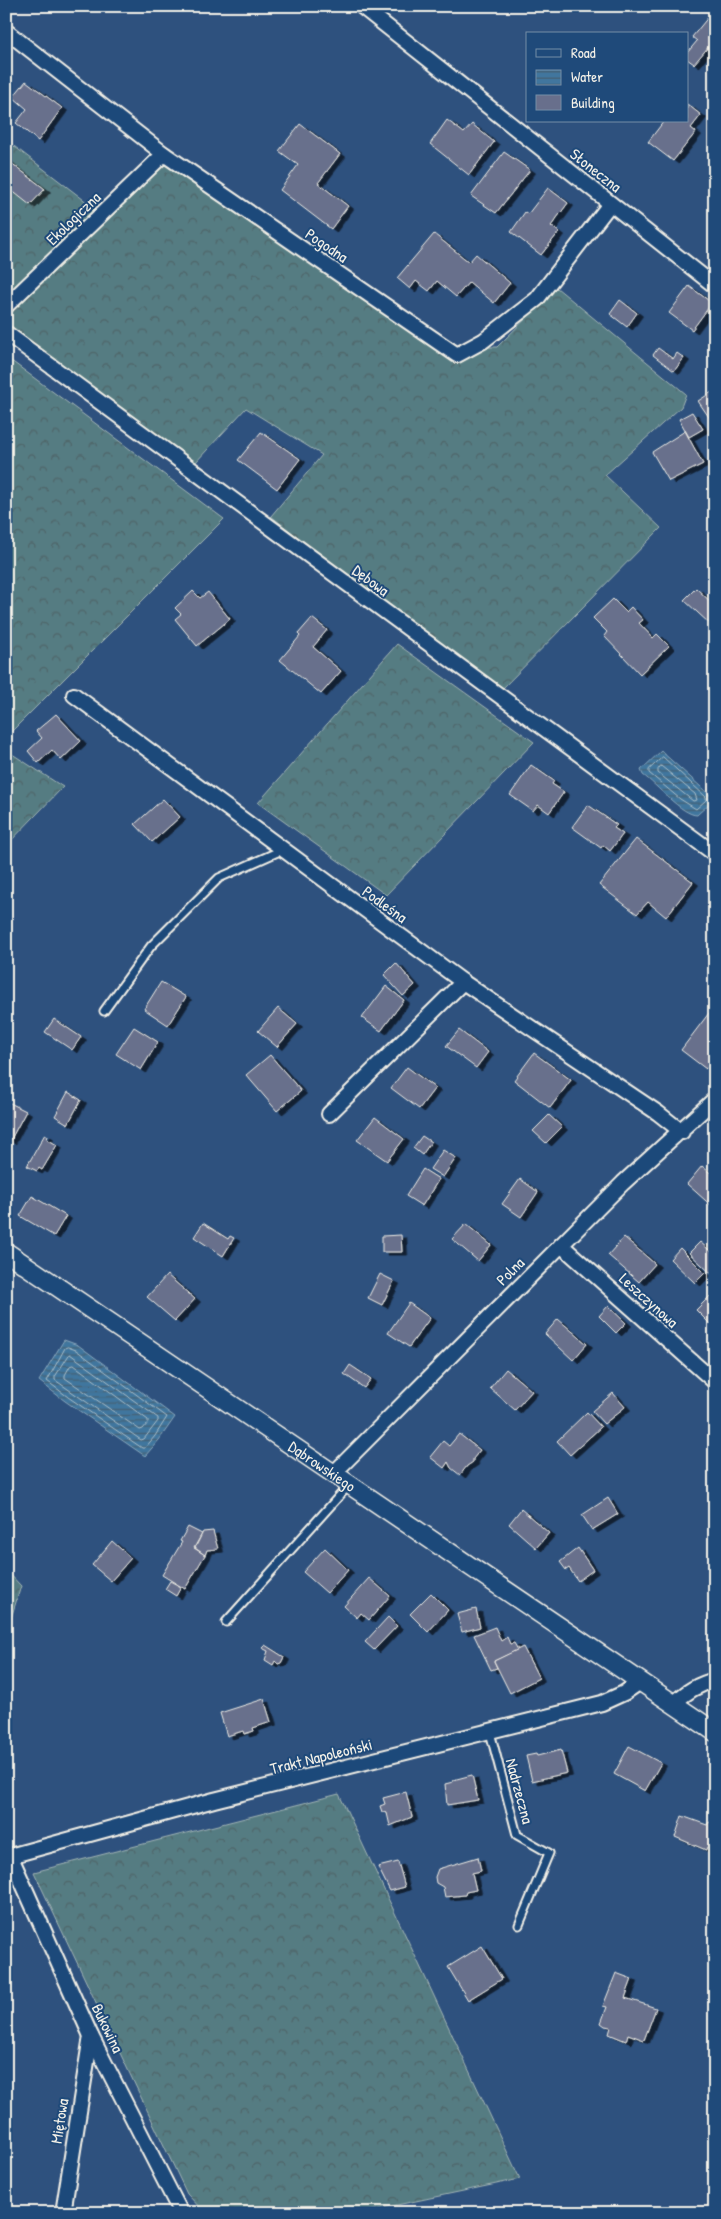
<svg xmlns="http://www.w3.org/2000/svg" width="721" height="2219" font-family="'Patrick Hand',sans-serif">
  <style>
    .forest { fill: url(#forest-crowns); stroke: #a4b6b5 }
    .water { fill: url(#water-rules); stroke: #89a7bc }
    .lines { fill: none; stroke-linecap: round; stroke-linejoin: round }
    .shore { stroke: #acc0ca; stroke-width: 1 }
    .building { fill: #686f8c; stroke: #f4f1e8; filter: url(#shadow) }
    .service-casing { stroke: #f4f1e8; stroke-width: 11 }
    .minor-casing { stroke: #f4f1e8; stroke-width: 18 }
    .tertiary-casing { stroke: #f4f1e8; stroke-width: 21 }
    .service { stroke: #1f4a7a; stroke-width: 7 }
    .minor { stroke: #1f4a7a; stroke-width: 14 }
    .tertiary { stroke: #1f4a7a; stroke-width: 18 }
    .labels { text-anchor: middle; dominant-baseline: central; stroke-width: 4; stroke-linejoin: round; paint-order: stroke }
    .street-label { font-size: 16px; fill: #f4f1e8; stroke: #1f4a7a }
  </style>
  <defs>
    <pattern id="forest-crowns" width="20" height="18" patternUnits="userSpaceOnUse" patternTransform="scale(1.25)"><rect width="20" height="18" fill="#547b82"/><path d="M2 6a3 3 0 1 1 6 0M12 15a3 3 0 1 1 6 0" fill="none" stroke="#4f6467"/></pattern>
    <pattern id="water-rules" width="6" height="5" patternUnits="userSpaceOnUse" patternTransform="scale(1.25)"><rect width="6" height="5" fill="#41769e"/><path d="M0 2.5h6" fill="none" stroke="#455f72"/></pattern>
    <filter id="shadow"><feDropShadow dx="5.5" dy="3" stdDeviation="0" flood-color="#0009"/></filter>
  </defs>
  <rect width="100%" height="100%" fill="#2e517e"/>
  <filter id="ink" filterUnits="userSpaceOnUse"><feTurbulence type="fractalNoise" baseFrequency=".02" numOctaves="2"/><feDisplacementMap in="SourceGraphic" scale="10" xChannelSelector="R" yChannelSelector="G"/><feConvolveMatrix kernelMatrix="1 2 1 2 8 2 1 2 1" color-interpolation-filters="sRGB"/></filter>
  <g filter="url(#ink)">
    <g class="forest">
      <path d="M6,140L101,213L6,300Z"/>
      <path d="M164,154L457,356L480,347H497L557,288L686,394L681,407L605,475L661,528L497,694L271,516L322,455L246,408L195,463L6,333V307Z"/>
      <path d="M6,357L224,519L6,737Z"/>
      <path d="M397,644L534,742L386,895L258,803Z"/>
      <path d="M6,750L63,787L6,846Z"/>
      <path d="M6,1570L21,1586L6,1634Z"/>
      <path d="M339,1794L520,2179L359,2213H205L187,2194L34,1872Z"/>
    </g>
    <g class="water">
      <path d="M661,751L711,796L710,803L697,815C682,815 656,784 643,775L641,770Z"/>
      <path d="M64,1340L78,1345L175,1417L159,1440L145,1456L65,1401L39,1381Z"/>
    </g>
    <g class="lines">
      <g class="shore">
        <path d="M663,757L706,797V800L696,809L680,799L649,773V770Z"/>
        <path d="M661,766L695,794L697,800L693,801L658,773V770Z"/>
        <path d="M68,1347L76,1350L167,1417L155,1436L145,1448H142L68,1397L47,1381L65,1348Z"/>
        <path d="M70,1354L158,1418V1421L144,1439L141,1440L55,1380V1377Z"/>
        <path d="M74,1365L148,1420V1423L143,1429L140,1430L65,1378V1375L70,1366Z"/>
      </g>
    </g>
    <g class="building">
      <path d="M714,10L715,39L694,64L687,59V53L697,41L692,37Z"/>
      <path d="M26,81L62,108L38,141L16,123L27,109L13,97Z"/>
      <path d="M687,104L701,115L691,128L696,132L673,161L648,142L664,121H687Z"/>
      <path d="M447,120L464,133L472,124L494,142L469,175L430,144Z"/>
      <path d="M300,124L340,154L318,183L348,206L331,229L280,190L298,165L279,151Z"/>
      <path d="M504,152L530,170L496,213L471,196Z"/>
      <path d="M6,159L45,189L30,205L6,186Z"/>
      <path d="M548,188L568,203L551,226L559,232L541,255L511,232L525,212L528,214Z"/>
      <path d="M434,234L469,262L476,254L510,283L494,303L469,282L456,297L437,281L429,291L416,281L410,289L397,278Z"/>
      <path d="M689,286L712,303L692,330L669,313Z"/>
      <path d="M620,300L637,313L627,327L610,314Z"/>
      <path d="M658,348L673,359L677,353L684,358L674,371L653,355Z"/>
      <path d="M715,390V426L698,401Z"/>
      <path d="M692,412L703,429L689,437L679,419Z"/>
      <path d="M685,431L703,464L669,481L652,452Z"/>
      <path d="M261,432L300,459L277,489L238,460Z"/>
      <path d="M696,588L715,606V619L710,624L684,600Z"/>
      <path d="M193,591L200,598L208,592L230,619L197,646L175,619L181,614L175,608Z"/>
      <path d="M613,599L626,612L631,607L643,620L639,623L653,638L657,634L669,646L640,674L604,636L607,632L593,618Z"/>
      <path d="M312,618L327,630L313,647L341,671L321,694L280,660L300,636L298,634Z"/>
      <path d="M56,714L81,741L61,760L52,750L38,763L28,751L42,738L36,731Z"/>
      <path d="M531,765L554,781L552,784L564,792L549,813L538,805L533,811L510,795Z"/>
      <path d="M163,799L180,817L152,842L135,824Z"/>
      <path d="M588,805L617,825L614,828L623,834L610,851L603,845L601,848L572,827Z"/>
      <path d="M636,839L693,882L666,917L648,902L637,914L599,885Z"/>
      <path d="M396,963L415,985L403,996L384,975Z"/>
      <path d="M161,982L186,997L168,1025L144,1009Z"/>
      <path d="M386,986L404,1000L381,1031L362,1018Z"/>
      <path d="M278,1008L297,1024L277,1047L258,1031Z"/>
      <path d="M709,1013L715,1018V1057L706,1069L681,1050Z"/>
      <path d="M54,1019L81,1037L72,1050L45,1032Z"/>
      <path d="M134,1027L158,1042L141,1070L116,1054Z"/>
      <path d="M459,1030L488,1052L476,1068L446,1046Z"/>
      <path d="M534,1053L571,1080L550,1108L514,1080Z"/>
      <path d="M270,1055L301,1091L277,1111L246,1075Z"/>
      <path d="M407,1067L435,1088L419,1109L391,1088Z"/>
      <path d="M68,1092L81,1100L68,1124L55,1116Z"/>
      <path d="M6,1101L26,1111L10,1141L6,1139Z"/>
      <path d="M549,1115L562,1127L546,1143L533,1131Z"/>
      <path d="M375,1117L404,1139L387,1161L357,1140Z"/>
      <path d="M45,1134L48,1136L47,1139L57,1145L42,1170L39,1168L37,1171L27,1166Z"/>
      <path d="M422,1136L431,1142L422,1155L413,1148Z"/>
      <path d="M443,1150L456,1158L443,1177L430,1169Z"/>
      <path d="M702,1166L715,1177V1209L687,1184Z"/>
      <path d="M423,1169L439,1179L422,1206L406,1196Z"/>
      <path d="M520,1179L538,1192L521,1217L502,1204Z"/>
      <path d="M32,1196L66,1216L54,1236L20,1216Z"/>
      <path d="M203,1223L228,1239L230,1236L234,1238L223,1256L194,1237Z"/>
      <path d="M466,1224L491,1245L478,1261L452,1239Z"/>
      <path d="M401,1235L402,1252H382V1236Z"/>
      <path d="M624,1237L655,1264L639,1282L608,1255Z"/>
      <path d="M700,1242L715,1255V1277L689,1253Z"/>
      <path d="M680,1248L705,1273L695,1283L670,1259Z"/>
      <path d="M380,1274L394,1281L382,1305L368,1298Z"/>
      <path d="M167,1275L195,1299L175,1321L147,1297Z"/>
      <path d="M710,1296L715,1301V1319L710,1324L696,1310Z"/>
      <path d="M409,1303L430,1318L409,1347L388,1333Z"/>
      <path d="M608,1306L626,1323L616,1333L599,1316Z"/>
      <path d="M558,1319L587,1344L573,1360L545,1334Z"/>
      <path d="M350,1365L371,1379L364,1388L344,1374Z"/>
      <path d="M506,1369L532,1391L515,1410L490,1388Z"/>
      <path d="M613,1393L625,1407L604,1424L592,1411Z"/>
      <path d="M587,1412L601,1427L570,1455L557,1441Z"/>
      <path d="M459,1434L480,1450L473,1459V1462L467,1466L460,1475L451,1468L448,1462L444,1468L430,1457L443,1441L449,1446Z"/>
      <path d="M608,1498L618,1514L592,1530L582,1515Z"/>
      <path d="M521,1509L549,1533L536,1548L509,1524Z"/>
      <path d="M188,1527L202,1534L194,1548L205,1555L185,1589L162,1575L182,1542L180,1541Z"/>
      <path d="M213,1531L218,1549L207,1550L205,1555L195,1548L203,1532Z"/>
      <path d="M112,1541L131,1558L111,1581L92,1565Z"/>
      <path d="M325,1548L348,1570L327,1593L303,1572Z"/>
      <path d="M578,1548L593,1570L578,1581L569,1568L566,1570L560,1562Z"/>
      <path d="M369,1578L390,1596L369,1620L361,1613L357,1618L344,1606Z"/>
      <path d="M170,1581L181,1587L176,1596L165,1589Z"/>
      <path d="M431,1593L448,1610L428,1632L410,1614Z"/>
      <path d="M476,1609L480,1627L462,1632L457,1614Z"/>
      <path d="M388,1617L397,1626L374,1650L365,1642Z"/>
      <path d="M495,1627L501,1641L507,1637L510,1644L514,1643L518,1650L494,1661L497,1668L491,1670L474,1635Z"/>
      <path d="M265,1645L284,1657L281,1663L278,1664L275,1661L273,1665L265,1660L268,1651L262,1648Z"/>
      <path d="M523,1647L539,1678L510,1693L494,1661Z"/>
      <path d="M264,1699L271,1722L253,1728L254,1731L244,1734L243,1731L227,1736L220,1713Z"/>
      <path d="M629,1746L661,1763L645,1791L614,1774Z"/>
      <path d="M561,1750L567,1773L532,1781L526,1756L536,1754L537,1756Z"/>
      <path d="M472,1775L478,1800L447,1805L445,1784L453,1782V1780Z"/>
      <path d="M406,1792L412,1817L390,1826L387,1813L382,1812L380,1806L385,1804L383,1798Z"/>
      <path d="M682,1816L707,1825L709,1822L715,1824V1851L707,1847L706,1850L675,1837Z"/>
      <path d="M478,1857L481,1871L472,1873L476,1890L466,1892L465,1895L445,1897L443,1887L436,1883L435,1877L438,1869Z"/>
      <path d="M398,1862L405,1887L390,1891L378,1867Z"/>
      <path d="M482,1946L502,1979L468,2000L448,1967Z"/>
      <path d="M616,1973L632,1979L625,1998L656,2008L644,2040L628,2034L626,2041L609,2034L611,2027L605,2026L601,2023L607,2007L603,2006Z"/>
    </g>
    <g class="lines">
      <defs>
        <g id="service">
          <path d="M104,1011L151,946L219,878L282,850"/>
          <path d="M226,1622L350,1484"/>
          <path d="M490,1732L517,1835L549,1853L519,1925"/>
        </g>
        <g id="minor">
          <path d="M361,6L715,286"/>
          <path d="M6,31L164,154L457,355L483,341L537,299L610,204"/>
          <path d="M6,306L164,154"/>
          <path d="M6,333L715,854"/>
          <path d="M74,695L463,982L658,1113L682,1132"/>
          <path d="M329,1114L463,982"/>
          <path d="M561,1245L715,1382"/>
          <path d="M334,1473L623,1183L715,1099"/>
          <path d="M674,1704C686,1691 699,1684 715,1680"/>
          <path d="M10,1855L91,2036L181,2213"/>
          <path d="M6,1857L214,1800L602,1703L624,1693L640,1682"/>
          <path d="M63,2213L91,2036"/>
        </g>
        <g id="tertiary">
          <path id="s1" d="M6,1252L715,1732"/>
        </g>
      </defs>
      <use href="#service" class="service-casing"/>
      <use href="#minor" class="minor-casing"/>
      <use href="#tertiary" class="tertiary-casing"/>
      <use href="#service" class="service"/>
      <use href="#minor" class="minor"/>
      <use href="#tertiary" class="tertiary"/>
    </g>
  </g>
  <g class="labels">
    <g class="street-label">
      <text transform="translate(596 170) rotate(38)">Słoneczna</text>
      <text transform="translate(73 218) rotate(-44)">Ekologiczna</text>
      <text transform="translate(327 245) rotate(34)">Pogodna</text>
      <text transform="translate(371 580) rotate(36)">Dębowa</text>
      <text transform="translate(385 904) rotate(36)">Podleśna</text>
      <text transform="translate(510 1271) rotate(-45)">Polna</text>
      <text transform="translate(649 1300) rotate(42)">Leszczynowa</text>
      <text stroke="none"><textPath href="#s1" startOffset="382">Dąbrowskiego</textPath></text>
      <text transform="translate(321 1756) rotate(-14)">Trakt Napoleoński</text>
      <text transform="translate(520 1791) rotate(75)">Nadrzeczna</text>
      <text transform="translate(108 2028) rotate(64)">Bukowina</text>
      <text transform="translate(59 2121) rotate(-81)">Miętowa</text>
    </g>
  </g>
  <rect width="721" height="2219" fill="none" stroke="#1f4a7a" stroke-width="25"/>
  <rect x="12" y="12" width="696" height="2194" fill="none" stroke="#f4f1e8" stroke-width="2" filter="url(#ink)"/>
  <rect x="526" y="32" width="162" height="90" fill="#1f4a7a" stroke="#748da6"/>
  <rect x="536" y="49" width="25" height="8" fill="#1f4a7a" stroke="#748da6"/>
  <text x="571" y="58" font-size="15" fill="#f4f1e8">Road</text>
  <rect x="536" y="70" width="25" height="15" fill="url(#water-rules)" stroke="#748da6"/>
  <text x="571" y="82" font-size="15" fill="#f4f1e8">Water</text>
  <rect x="536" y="95" width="25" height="15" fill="#686f8c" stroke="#748da6"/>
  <text x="571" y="108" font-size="15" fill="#f4f1e8">Building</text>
</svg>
